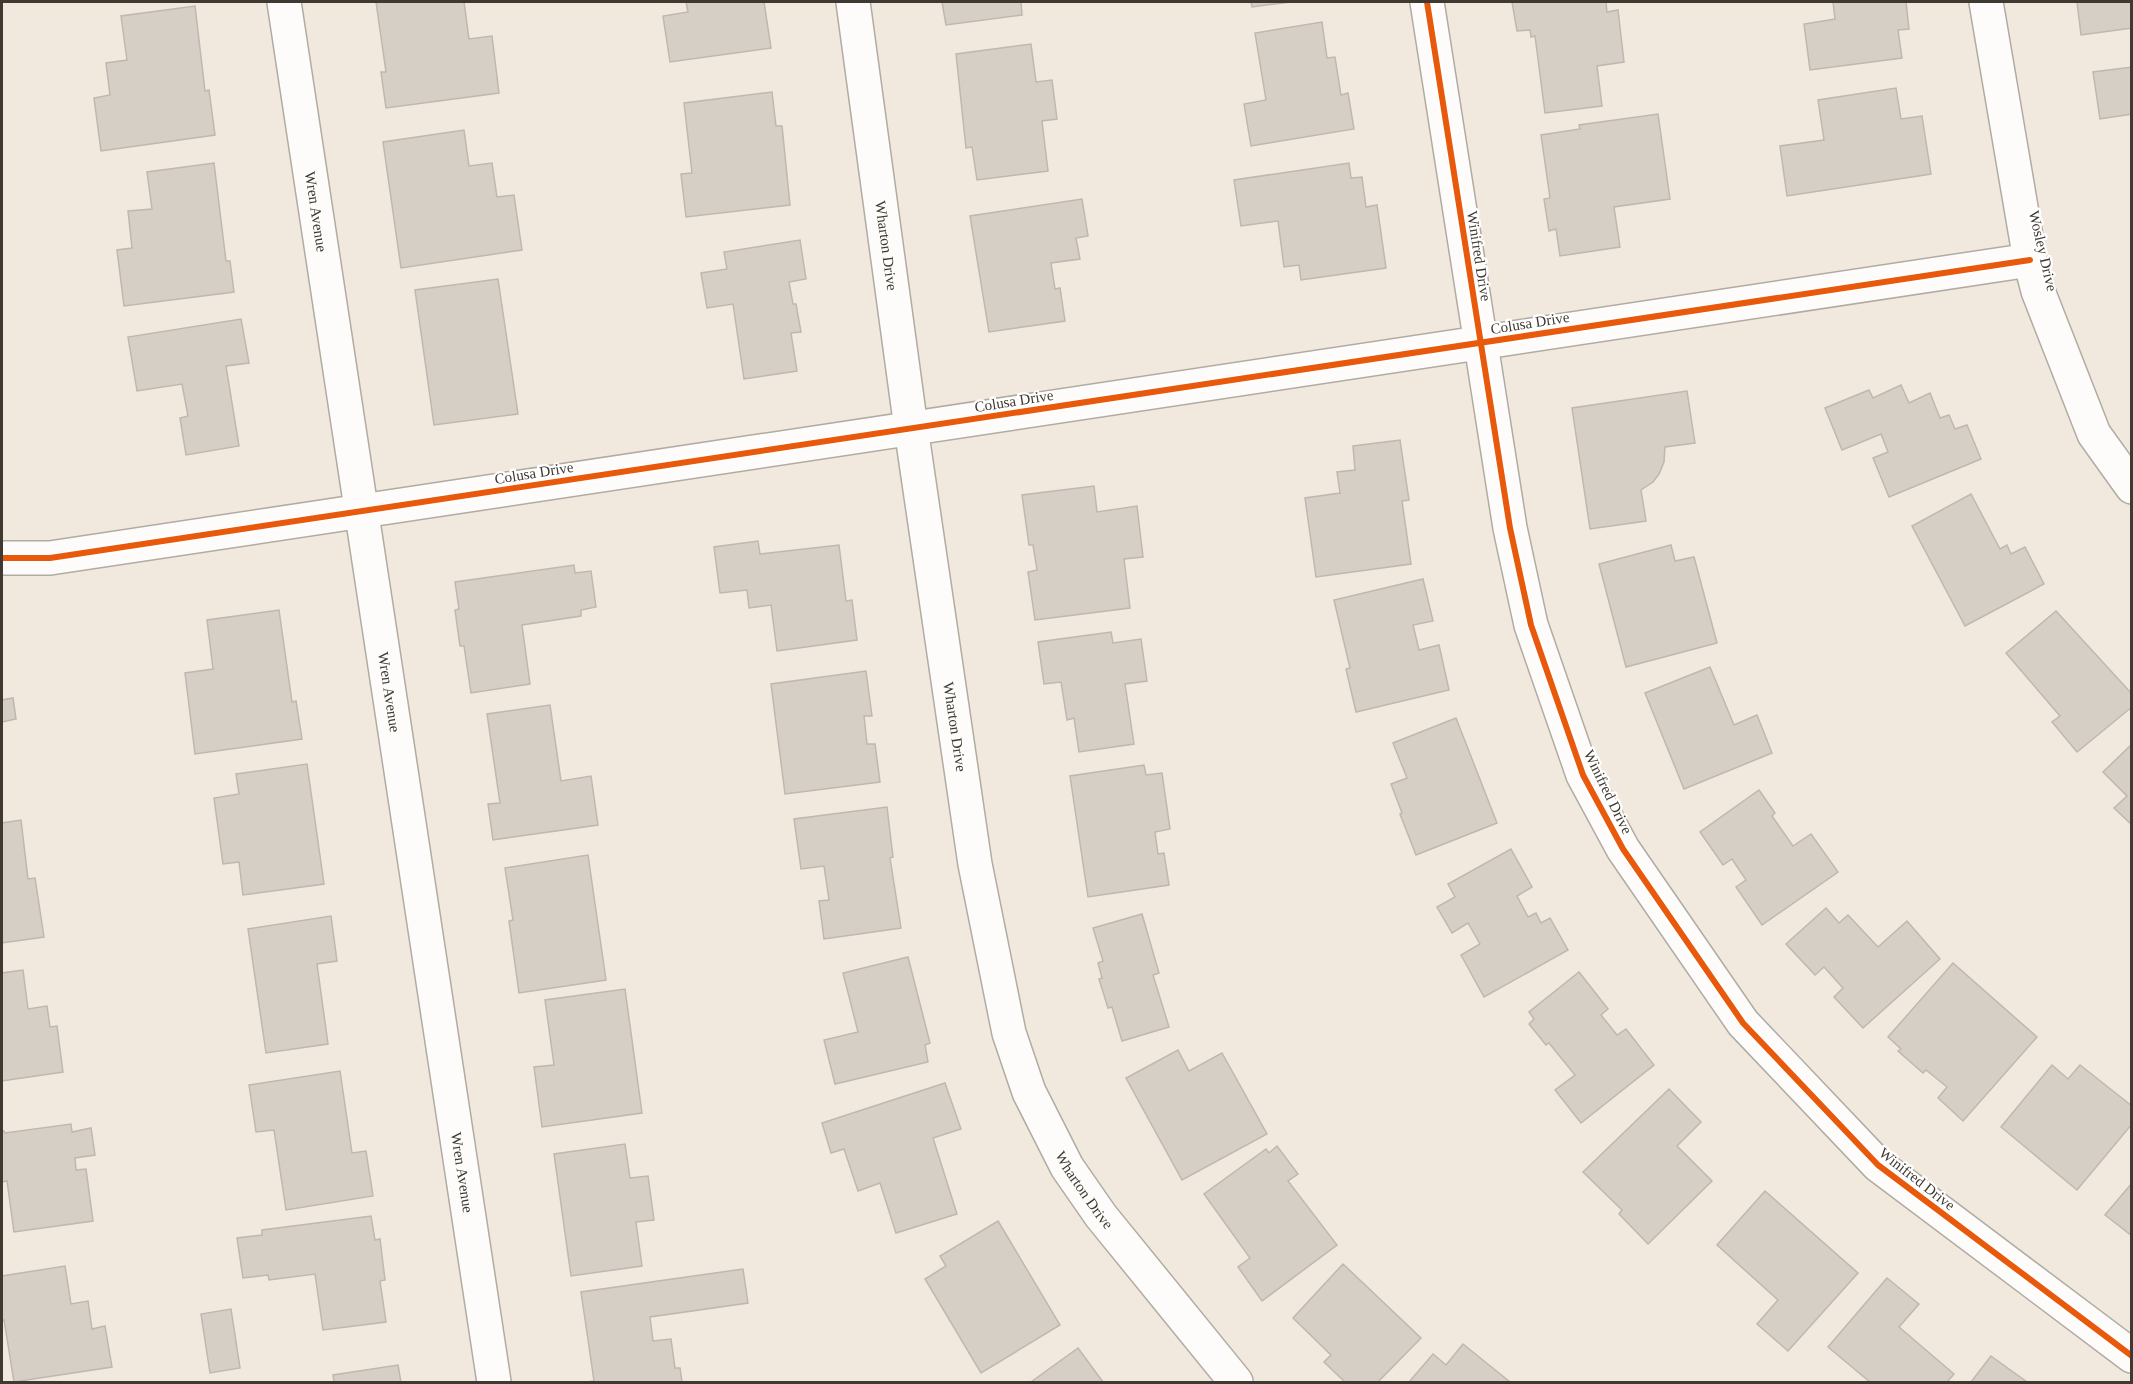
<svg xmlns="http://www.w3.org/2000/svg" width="2133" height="1384" font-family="'Times New Roman',serif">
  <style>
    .building { fill: #d6cfc6; stroke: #beb8b0; stroke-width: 1.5 }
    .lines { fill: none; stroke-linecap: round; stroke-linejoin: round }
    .minor-casing { stroke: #b1aba2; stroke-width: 36 }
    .minor { stroke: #fdfcfa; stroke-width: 33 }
    .cycleway-casing { stroke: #fff; stroke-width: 10 }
    .cycleway { stroke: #e8590c; stroke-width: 6 }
    .labels { text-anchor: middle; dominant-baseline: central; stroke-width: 4.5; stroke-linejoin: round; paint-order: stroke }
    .street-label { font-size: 15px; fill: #3f3931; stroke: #fff }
  </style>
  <rect width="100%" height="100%" fill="#f1e9de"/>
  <g class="building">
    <path d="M376,2H464L469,39L492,36L499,93L386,108L381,72H386Z"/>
    <path d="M686,2H764L771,48L670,62L663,16L688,12Z"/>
    <path d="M942,2H1021L1022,15L946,25Z"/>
    <path d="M1251,2H1290L1252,7Z"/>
    <path d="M1512,2H1606L1607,12L1618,10L1624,62L1597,66L1602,106L1545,113L1535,36L1531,37L1530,30L1517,31Z"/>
    <path d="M1833,2H1906L1909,29L1898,30L1902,58L1810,70L1804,24L1835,19Z"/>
    <path d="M2077,2H2132V28L2081,35Z"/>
    <path d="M195,6L205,91L209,90L215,135L101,151L94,98L110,95L106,63L127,60L121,16Z"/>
    <path d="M1322,22L1327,58L1335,57L1341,95L1348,93L1354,129L1251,146L1244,104L1266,100L1255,33Z"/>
    <path d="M1031,44L1036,82L1052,80L1057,119L1042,121L1048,171L977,180L972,147L966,148L956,54Z"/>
    <path d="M2132,67V114L2100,119L2093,72Z"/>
    <path d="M1896,88L1901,119L1922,116L1931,174L1787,196L1780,146L1824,140L1818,100Z"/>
    <path d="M772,92L776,126H782L790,205L686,217L681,174L692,173L684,103Z"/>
    <path d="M1658,114L1670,199L1614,207L1620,247L1560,256L1556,229L1549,231L1544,199L1550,198L1541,135L1580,129L1579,125Z"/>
    <path d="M464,130L469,166L492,163L497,197L514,195L522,250L401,268L383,142Z"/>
    <path d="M214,163L226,261H230L234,292L124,306L117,250L132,248L128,211L152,209L147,172Z"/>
    <path d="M1349,163L1351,178L1362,177L1366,207L1377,205L1386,268L1301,280L1299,265L1284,267L1278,221L1241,226L1234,180Z"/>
    <path d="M1082,199L1088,236L1076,238L1080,259L1051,263L1055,289L1060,288L1065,321L989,332L970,216Z"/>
    <path d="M800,240L806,279L789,282L793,304H796L801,332L791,333L797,371L744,379L733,304L707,308L701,273L727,269L724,252Z"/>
    <path d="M498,279L518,414L434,425L415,290Z"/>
    <path d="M241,319L249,363L226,366L239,446L186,455L180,418L188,416L182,384L137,391L128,337Z"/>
    <path d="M1901,385L1909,403L1930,393L1940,418L1949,415L1955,429L1967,425L1981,459L1889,497L1873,458L1888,452L1881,434L1842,450L1825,408L1869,390L1873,398Z"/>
    <path d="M1687,391L1695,443L1665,447L1664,462L1659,474L1653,482L1641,490L1646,521L1590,529L1572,408Z"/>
    <path d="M1400,440L1409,500L1402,501L1411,564L1316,577L1305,498L1340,493L1337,472L1355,470L1353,446Z"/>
    <path d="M1094,486L1097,512L1137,506L1143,557L1124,559L1130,608L1035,620L1028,572L1037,570L1033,545H1029L1022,495Z"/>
    <path d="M1971,494L2000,549L2007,545L2011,554L2025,547L2044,584L1965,626L1912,526Z"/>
    <path d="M758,541L760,554L839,545L846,601L852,600L857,640L777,651L771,605L749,608L747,590L720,593L714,547Z"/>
    <path d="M1671,545L1675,561L1694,557L1717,643L1626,667L1599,564Z"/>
    <path d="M574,565L575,573L591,571L596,607L581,610V616L522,625L530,684L471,693L464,646H460L455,610L459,609L455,582Z"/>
    <path d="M1423,579L1433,621L1413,625L1419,650L1439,645L1449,690L1356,712L1346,669L1350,668L1334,600Z"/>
    <path d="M279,610L292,702L296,701L302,739L195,754L185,673L213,669L207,620Z"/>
    <path d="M2056,611L2132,694V707L2077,752L2052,722L2060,716L2006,653Z"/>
    <path d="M1111,632L1113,643L1141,639L1147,681L1125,684L1134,744L1079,752L1074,718L1067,720L1061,682L1044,684L1038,642Z"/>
    <path d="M1710,667L1734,725L1757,715L1772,753L1684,789L1645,693Z"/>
    <path d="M866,671L872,716H864L867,744H875L880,782L785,794L771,684Z"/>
    <path d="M13,698L16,719L2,722V700Z"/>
    <path d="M550,705L561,781L591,776L598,825L493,840L488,804L500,803L487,714Z"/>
    <path d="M1456,718L1497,823L1416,855L1400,814L1402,813L1391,784L1407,778L1393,743Z"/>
    <path d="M2132,744V825L2114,808L2127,796L2103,772Z"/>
    <path d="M307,764L324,884L243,895L239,862L223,864L214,798L239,794L236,774Z"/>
    <path d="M1144,765L1146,775L1162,773L1170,829L1155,832L1158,854L1164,853L1169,885L1088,897L1070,776Z"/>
    <path d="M1759,790L1775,813L1772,816L1793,846L1811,834L1838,872L1762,925L1736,887L1746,880L1732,859L1723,865L1700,832Z"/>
    <path d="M887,807L893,857L890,858L901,928L824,939L819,901L829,900L824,866L801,869L794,819Z"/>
    <path d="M21,820L28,879L35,878L44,937L2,943V823Z"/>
    <path d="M1511,849L1532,887L1517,896L1528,917L1536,913L1541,923L1550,918L1568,950L1484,997L1461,955L1480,944L1468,923L1452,933L1437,907L1455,897L1448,884Z"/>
    <path d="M588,855L606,980L519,993L509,921L513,920L505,868Z"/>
    <path d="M1826,908L1839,923L1848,915L1878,947L1907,921L1940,959L1863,1028L1834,997L1843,988L1824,967L1815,975L1786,944Z"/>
    <path d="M1142,914L1159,973L1153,975L1169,1027L1122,1041L1112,1007L1108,1008L1099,979L1102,978L1098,963L1103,961L1093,928Z"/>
    <path d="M331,916L337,961L317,964L328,1044L266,1053L248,929Z"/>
    <path d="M908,957L930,1043L925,1045L928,1062L835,1084L824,1040L858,1032L843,973Z"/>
    <path d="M1953,963L2037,1037L1963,1121L1938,1098L1947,1087L1926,1070L1923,1073L1898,1051L1901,1049L1888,1037Z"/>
    <path d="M23,970L28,1009L47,1006L50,1027L57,1026L63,1072L2,1081V973Z"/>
    <path d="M1579,972L1608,1009L1601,1015L1617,1035L1626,1029L1654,1065L1581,1123L1555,1090L1575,1075L1549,1043L1546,1045L1529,1024L1534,1019L1529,1012Z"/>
    <path d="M625,989L642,1113L542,1127L534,1067L554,1065L545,1000Z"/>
    <path d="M1178,1050L1189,1071L1222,1053L1267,1134L1182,1180L1126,1078Z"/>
    <path d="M2052,1065L2068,1079L2080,1065L2132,1106V1124L2077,1190L2001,1127Z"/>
    <path d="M340,1071L352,1153L366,1151L373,1196L286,1210L274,1130L256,1132L249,1085Z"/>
    <path d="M945,1083L961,1129L933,1138L957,1214L896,1233L880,1183L858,1191L844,1149L831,1153L822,1123Z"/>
    <path d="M1669,1089L1701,1122L1677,1146L1712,1181L1648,1244L1619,1214L1622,1210L1583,1172Z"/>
    <path d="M71,1124L72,1132L91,1128L95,1155L75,1158L76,1170L86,1169L93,1221L14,1232L7,1181L2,1182V1131H4L5,1133Z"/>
    <path d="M625,1144L630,1178L648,1176L654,1220L636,1222L642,1266L571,1276L554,1154Z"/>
    <path d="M1277,1146L1298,1174L1288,1181L1337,1245L1262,1301L1238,1267L1250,1258L1204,1194L1266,1149L1269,1153Z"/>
    <path d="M2132,1183V1236L2105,1215Z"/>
    <path d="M1765,1191L1858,1273L1788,1351L1757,1324L1778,1300L1717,1245Z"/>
    <path d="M371,1216L375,1240L380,1239L385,1280L380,1281L386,1322L323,1330L315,1274L269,1280L268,1275L243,1278L237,1238L262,1235V1230Z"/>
    <path d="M998,1221L1060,1325L981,1373L925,1279L946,1266L940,1256Z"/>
    <path d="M1343,1264L1421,1338L1378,1382H1345L1324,1362L1331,1355L1293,1318Z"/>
    <path d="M65,1266L71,1304L88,1301L92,1329L105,1326L112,1367L14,1382L4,1320L2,1321V1276Z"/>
    <path d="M743,1269L748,1303L650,1317L653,1341L671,1339L675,1368H680L682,1382H586L594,1381L581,1292Z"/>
    <path d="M1887,1278L1919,1304L1899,1327L1954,1374L1947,1382H1870L1828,1347Z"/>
    <path d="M231,1309L240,1368L210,1373L201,1314Z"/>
    <path d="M1463,1344L1510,1382H1409L1433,1354L1446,1365Z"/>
    <path d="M1078,1348L1103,1382H1031Z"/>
    <path d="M1991,1356L2027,1382H1971Z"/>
    <path d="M398,1365L401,1382H334L333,1375Z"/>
  </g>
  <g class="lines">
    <defs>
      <g id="minor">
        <path id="s1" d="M284,2L494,1382"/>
        <path id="s2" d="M853,2L911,428L975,864L1009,1033L1029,1092L1067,1167L1101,1216L1236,1382"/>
        <path d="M1427,2L1510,528L1531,625L1583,775L1623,849L1743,1023L1878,1165L2132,1356"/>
        <path d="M1986,2L2030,260L2038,291L2094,434L2132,487"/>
        <path d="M2,558H50L2030,260"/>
      </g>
    </defs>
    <use href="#minor" class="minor-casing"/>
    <use href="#minor" class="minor"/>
    <defs>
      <g id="cycleway">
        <path d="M1427,2L1510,528L1531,625L1583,775L1623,849L1743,1023L1878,1165L2132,1356"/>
        <path d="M2,558H50L2030,260"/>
      </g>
    </defs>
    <use href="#cycleway" class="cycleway-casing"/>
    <use href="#cycleway" class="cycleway"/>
  </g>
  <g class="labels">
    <g class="street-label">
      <text stroke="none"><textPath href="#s1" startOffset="212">Wren Avenue</textPath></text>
      <text stroke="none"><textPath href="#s2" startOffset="246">Wharton Drive</textPath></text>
      <text transform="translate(2043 251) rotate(77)">Wosley Drive</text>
      <text transform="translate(1479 256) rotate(81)">Winifred Drive</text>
      <text transform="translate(1530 323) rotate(-9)">Colusa Drive</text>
      <text transform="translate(1014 401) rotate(-9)">Colusa Drive</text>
      <text transform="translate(534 473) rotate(-9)">Colusa Drive</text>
      <text stroke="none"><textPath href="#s1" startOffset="698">Wren Avenue</textPath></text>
      <text stroke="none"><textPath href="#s2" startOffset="732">Wharton Drive</textPath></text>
      <text transform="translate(1608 792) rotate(64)">Winifred Drive</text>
      <text stroke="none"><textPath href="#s1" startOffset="1184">Wren Avenue</textPath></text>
      <text transform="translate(1917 1179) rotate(38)">Winifred Drive</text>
      <text stroke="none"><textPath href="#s2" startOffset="1218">Wharton Drive</textPath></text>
    </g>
  </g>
  <rect width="2133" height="1384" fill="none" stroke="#3f3931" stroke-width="6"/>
</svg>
